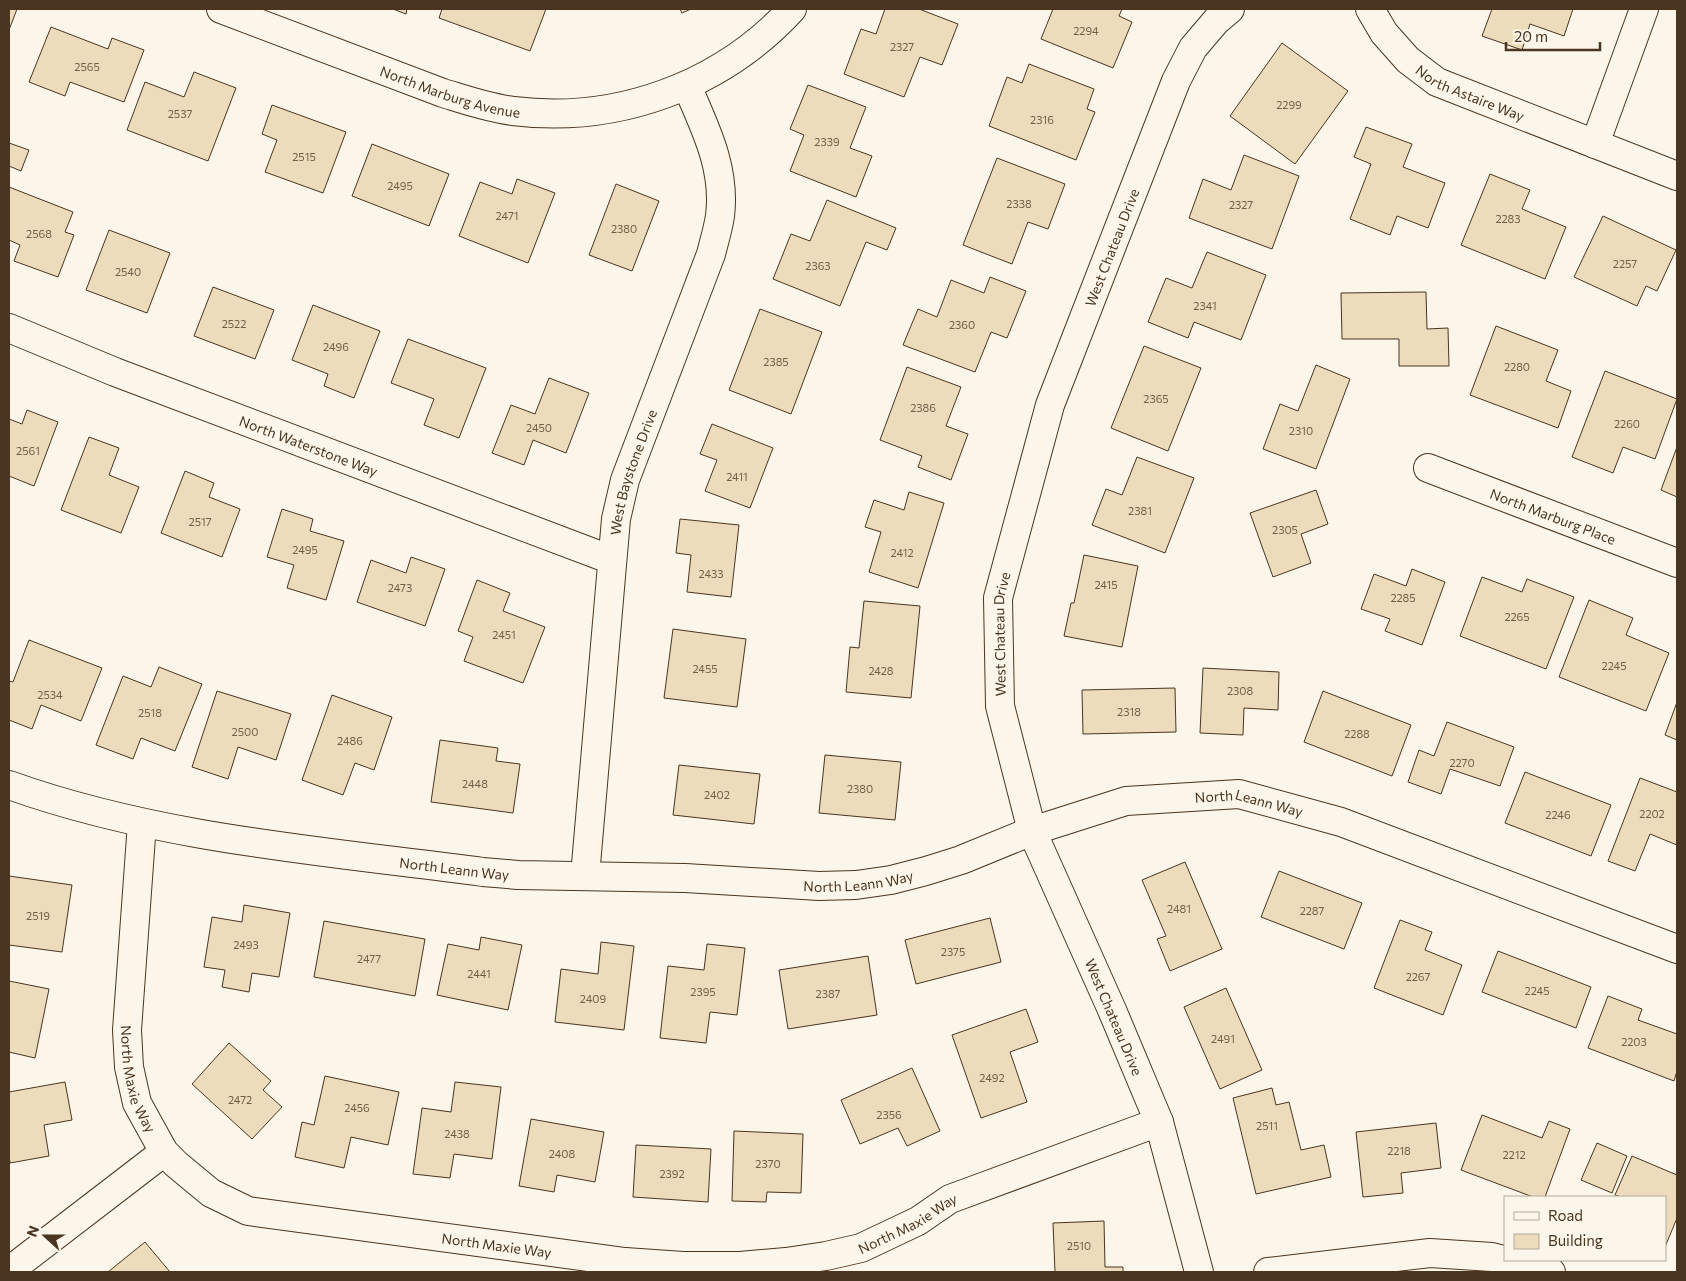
<svg xmlns="http://www.w3.org/2000/svg" width="1686" height="1281" font-family="Commissioner,sans-serif">
  <style>
    .building { fill: #ecdcbc; stroke: #4a3520 }
    .lines { fill: none; stroke-linecap: round; stroke-linejoin: round }
    .street-casing { stroke: #4a3520; stroke-width: 30 }
    .secondary-casing { stroke: #4a3520; stroke-width: 30 }
    .street { stroke: #fbf6e9; stroke-width: 28 }
    .secondary { stroke: #fbf6e9; stroke-width: 28 }
    .labels { text-anchor: middle; dominant-baseline: central; stroke-width: 4; stroke-linejoin: round; paint-order: stroke }
    .number-label { font-size: 11px; fill: #725f47 }
    .street-label { font-size: 14px; fill: #4a3520; stroke: #fbf6e9 }
  </style>
  <rect width="100%" height="100%" fill="#fbf6e9"/>
  <g class="building">
    <path d="M9,9H17L9,30Z"/>
    <path d="M393,9H407L406,14Z"/>
    <path d="M442,9H546L530,51L439,18Z"/>
    <path d="M680,9H691L682,13Z"/>
    <path d="M885,9H919L958,24L942,65L920,57L904,97L844,74L861,29L876,34Z"/>
    <path d="M1053,9H1122L1119,16L1132,22L1113,68L1041,39Z"/>
    <path d="M1492,9H1573L1564,36L1530,24L1522,50L1482,36Z"/>
    <path d="M51,27L108,49L112,38L144,50L124,102L70,82L65,96L29,82Z"/>
    <path d="M1282,43L1348,91L1295,164L1230,116Z"/>
    <path d="M1029,64L1094,89L1087,109L1095,112L1076,160L989,126L1007,77L1022,83Z"/>
    <path d="M194,72L236,88L208,161L127,130L145,82L184,97Z"/>
    <path d="M808,85L866,107L850,148L872,156L856,197L790,171L804,135L790,129Z"/>
    <path d="M272,105L346,132L323,193L265,172L277,140L262,134Z"/>
    <path d="M1366,127L1412,144L1403,167L1445,183L1428,228L1397,216L1390,235L1350,219L1371,164L1354,157Z"/>
    <path d="M9,143L29,150L21,171L9,166Z"/>
    <path d="M372,144L449,174L429,226L352,196Z"/>
    <path d="M1244,155L1299,176L1272,249L1189,218L1203,179L1231,190Z"/>
    <path d="M997,158L1065,184L1048,229L1028,222L1012,264L963,245Z"/>
    <path d="M1490,174L1530,190L1522,209L1566,227L1545,279L1461,245Z"/>
    <path d="M517,179L555,193L528,263L459,236L480,182L512,194Z"/>
    <path d="M616,184L659,201L632,271L589,255Z"/>
    <path d="M9,187L73,212L65,232L74,235L58,277L14,261L20,245L9,240Z"/>
    <path d="M827,200L896,228L887,250L866,242L840,306L773,279L791,234L810,241Z"/>
    <path d="M1603,216L1676,250L1657,291L1646,286L1637,306L1574,277Z"/>
    <path d="M109,230L170,253L147,313L86,290Z"/>
    <path d="M1207,252L1266,275L1241,340L1194,322L1188,338L1148,322L1166,278L1192,288Z"/>
    <path d="M990,277L1026,291L1007,338L991,332L975,372L903,345L918,309L937,317L951,280L984,293Z"/>
    <path d="M213,287L274,310L255,359L194,336Z"/>
    <path d="M1426,292L1427,329L1448,328L1449,366H1399V339H1342L1341,293Z"/>
    <path d="M313,305L380,331L354,398L324,386L328,374L292,360Z"/>
    <path d="M760,309L822,332L791,414L729,390Z"/>
    <path d="M1496,326L1558,350L1546,381L1571,391L1558,428L1470,395Z"/>
    <path d="M408,339L486,368L459,438L424,425L434,399L391,383Z"/>
    <path d="M1144,346L1201,368L1168,451L1111,428Z"/>
    <path d="M1316,365L1350,379L1316,469L1263,449L1280,404L1298,411Z"/>
    <path d="M907,367L961,387L946,426L968,434L951,480L918,467L922,456L880,440Z"/>
    <path d="M1605,371L1677,399L1655,459L1623,447L1613,473L1572,457Z"/>
    <path d="M549,378L589,393L566,453L533,440L524,465L492,453L511,405L535,414Z"/>
    <path d="M27,410L58,422L34,486L9,476V419L22,424Z"/>
    <path d="M712,424L773,448L750,508L705,491L717,460L700,454Z"/>
    <path d="M89,437L119,448L109,475L139,487L121,533L61,510Z"/>
    <path d="M1677,447V497L1661,490Z"/>
    <path d="M1137,457L1194,478L1165,553L1092,525L1106,489L1122,495Z"/>
    <path d="M185,471L214,483L209,497L240,509L222,557L161,533Z"/>
    <path d="M1316,490L1328,524L1301,534L1311,563L1273,577L1250,513Z"/>
    <path d="M909,492L944,503L918,588L869,572L881,532L865,527L874,500L904,510Z"/>
    <path d="M282,509L313,519L310,531L344,541L326,600L287,588L294,565L267,557Z"/>
    <path d="M680,519L739,525L731,597L687,592L691,555L676,553Z"/>
    <path d="M1084,555L1138,566L1122,647L1064,636L1071,603H1074Z"/>
    <path d="M411,557L445,569L425,626L357,602L371,560L406,573Z"/>
    <path d="M1412,569L1445,582L1422,645L1385,631L1390,619L1361,609L1374,574L1406,586Z"/>
    <path d="M1482,577L1522,592L1527,579L1574,597L1546,669L1460,636Z"/>
    <path d="M477,580L510,593L503,611L545,627L523,683L464,661L473,637L458,631Z"/>
    <path d="M1589,600L1633,618L1626,635L1669,653L1646,711L1559,677Z"/>
    <path d="M864,601L920,606L911,698L846,692L850,647L859,648Z"/>
    <path d="M673,629L746,639L737,707L664,698Z"/>
    <path d="M29,640L102,668L81,721L41,705L32,729L9,720V681L13,682Z"/>
    <path d="M159,667L202,684L175,751L141,738L133,759L96,745L123,676L151,687Z"/>
    <path d="M1203,668L1279,672L1278,710L1244,708L1243,735L1200,733Z"/>
    <path d="M1175,688L1176,732L1083,734L1082,690Z"/>
    <path d="M217,691L291,714L276,760L238,747L228,779L192,767Z"/>
    <path d="M1323,691L1411,725L1392,776L1304,742Z"/>
    <path d="M332,695L392,717L374,770L355,763L343,795L302,780Z"/>
    <path d="M1677,702V740L1665,735Z"/>
    <path d="M1447,722L1514,747L1500,786L1450,769L1441,794L1408,782L1419,750L1434,756Z"/>
    <path d="M440,740L498,748L496,761L520,764L513,813L431,802Z"/>
    <path d="M825,755L901,762L895,820L819,813Z"/>
    <path d="M679,765L760,774L754,824L673,815Z"/>
    <path d="M1525,772L1611,805L1591,856L1505,823Z"/>
    <path d="M1640,778L1677,792V845L1650,834L1635,871L1608,861Z"/>
    <path d="M1185,862L1222,949L1170,971L1157,939L1166,936L1142,880Z"/>
    <path d="M1279,871L1362,903L1344,949L1261,917Z"/>
    <path d="M9,876L72,885L62,952L9,945Z"/>
    <path d="M244,905L290,913L279,977L252,973L249,992L222,987L225,970L204,967L212,917L242,922Z"/>
    <path d="M990,918L1001,962L916,984L905,940Z"/>
    <path d="M1400,920L1432,932L1425,950L1462,965L1443,1015L1374,988Z"/>
    <path d="M324,921L425,939L415,996L314,977Z"/>
    <path d="M481,937L522,945L508,1010L437,995L448,944L479,950Z"/>
    <path d="M601,942L634,946L624,1030L555,1022L561,969L598,974Z"/>
    <path d="M707,944L745,948L737,1015L710,1012L706,1043L660,1038L668,966L704,970Z"/>
    <path d="M1498,951L1591,987L1576,1028L1482,992Z"/>
    <path d="M868,956L877,1015L788,1029L779,970Z"/>
    <path d="M9,981L49,989L35,1058L9,1052Z"/>
    <path d="M1226,988L1262,1070L1220,1089L1184,1007Z"/>
    <path d="M1608,996L1642,1009L1638,1020L1677,1034V1071L1674,1081L1588,1048Z"/>
    <path d="M1026,1009L1038,1042L1010,1052L1027,1102L981,1118L952,1035Z"/>
    <path d="M229,1043L271,1081L263,1090L282,1107L252,1139L192,1084Z"/>
    <path d="M912,1068L940,1131L907,1146L898,1128L860,1144L841,1100Z"/>
    <path d="M325,1076L399,1092L388,1145L351,1137L344,1168L295,1157L302,1122L314,1125Z"/>
    <path d="M65,1082L72,1120L44,1125L49,1156L10,1163L9,1154V1092Z"/>
    <path d="M455,1082L501,1087L492,1159L454,1154L450,1178L413,1174L422,1108L451,1112Z"/>
    <path d="M1272,1088L1276,1105L1289,1102L1301,1150L1324,1145L1331,1177L1256,1194L1233,1098Z"/>
    <path d="M1482,1115L1542,1138L1549,1121L1570,1129L1545,1197H1533L1461,1170Z"/>
    <path d="M531,1119L604,1132L595,1182L557,1175L554,1192L519,1186Z"/>
    <path d="M1436,1123L1441,1168L1401,1173L1403,1193L1363,1197L1356,1132Z"/>
    <path d="M734,1131L803,1134L801,1193L767,1192L766,1202L732,1201Z"/>
    <path d="M1597,1143L1627,1156L1612,1193L1581,1180Z"/>
    <path d="M636,1145L711,1149L708,1202L633,1197Z"/>
    <path d="M1632,1156L1677,1175V1218L1665,1247V1197H1621L1615,1195Z"/>
    <path d="M1104,1221L1105,1267H1123V1272H1055L1053,1223Z"/>
    <path d="M145,1242L170,1272H108Z"/>
  </g>
  <g class="lines">
    <defs>
      <g id="street">
        <path id="s1" d="M221,9L443,93C466,100 489,108 513,111C617,124 721,86 792,9"/>
        <path id="s2" d="M1370,9L1384,33L1408,60L1437,82L1677,176"/>
        <path d="M1595,144L1644,9"/>
        <path id="s3" d="M9,328L115,372L612,560"/>
        <path id="s4" d="M1428,468L1677,563"/>
        <path id="s5" d="M9,785C160,839 324,851 483,872L518,875L685,878L819,886L856,885L891,880L926,871L961,860L1032,831L1126,801L1239,794L1341,822L1677,949"/>
        <path id="s6" d="M142,823L127,1030L129,1067L137,1103L164,1152L176,1164L211,1193L248,1211L625,1262L683,1266H740L786,1262L826,1256L861,1248L918,1221L950,1199L1159,1122"/>
        <path id="s7" d="M585,876L616,519L625,480L711,254C714,242 718,229 720,216C726,168 705,128 687,86"/>
        <path d="M9,1271L164,1152"/>
        <path d="M1268,1272L1430,1253L1492,1257L1551,1272"/>
      </g>
      <g id="secondary">
        <path id="s8" d="M1199,1272L1159,1122L1112,1010L1032,831L1000,706L998,598L1050,405L1176,81L1193,48L1216,21L1230,9"/>
      </g>
    </defs>
    <use href="#street" class="street-casing"/>
    <use href="#secondary" class="secondary-casing"/>
    <use href="#street" class="street"/>
    <use href="#secondary" class="secondary"/>
  </g>
  <g class="labels">
    <g class="number-label">
      <text x="1086" y="30">2294</text>
      <text x="902" y="46">2327</text>
      <text x="87" y="66">2565</text>
      <text x="1289" y="104">2299</text>
      <text x="180" y="113">2537</text>
      <text x="1042" y="119">2316</text>
      <text x="827" y="141">2339</text>
      <text x="304" y="156">2515</text>
      <text x="400" y="185">2495</text>
      <text x="1019" y="203">2338</text>
      <text x="1241" y="204">2327</text>
      <text x="507" y="215">2471</text>
      <text x="1508" y="218">2283</text>
      <text x="624" y="228">2380</text>
      <text x="39" y="233">2568</text>
      <text x="1625" y="263">2257</text>
      <text x="818" y="265">2363</text>
      <text x="128" y="271">2540</text>
      <text x="1205" y="305">2341</text>
      <text x="234" y="323">2522</text>
      <text x="962" y="324">2360</text>
      <text x="336" y="346">2496</text>
      <text x="776" y="361">2385</text>
      <text x="1517" y="366">2280</text>
      <text x="1156" y="398">2365</text>
      <text x="923" y="407">2386</text>
      <text x="1627" y="423">2260</text>
      <text x="539" y="427">2450</text>
      <text x="1301" y="430">2310</text>
      <text x="28" y="450">2561</text>
      <text x="737" y="476">2411</text>
      <text x="1140" y="510">2381</text>
      <text x="200" y="521">2517</text>
      <text x="1285" y="529">2305</text>
      <text x="305" y="549">2495</text>
      <text x="902" y="552">2412</text>
      <text x="711" y="573">2433</text>
      <text x="1106" y="584">2415</text>
      <text x="400" y="587">2473</text>
      <text x="1403" y="597">2285</text>
      <text x="1517" y="616">2265</text>
      <text x="504" y="634">2451</text>
      <text x="1614" y="665">2245</text>
      <text x="705" y="668">2455</text>
      <text x="881" y="670">2428</text>
      <text x="1240" y="690">2308</text>
      <text x="50" y="694">2534</text>
      <text x="1129" y="711">2318</text>
      <text x="150" y="712">2518</text>
      <text x="245" y="731">2500</text>
      <text x="1357" y="733">2288</text>
      <text x="350" y="740">2486</text>
      <text x="1462" y="762">2270</text>
      <text x="475" y="783">2448</text>
      <text x="860" y="788">2380</text>
      <text x="717" y="794">2402</text>
      <text x="1652" y="813">2202</text>
      <text x="1558" y="814">2246</text>
      <text x="1179" y="908">2481</text>
      <text x="1312" y="910">2287</text>
      <text x="38" y="915">2519</text>
      <text x="246" y="944">2493</text>
      <text x="953" y="951">2375</text>
      <text x="369" y="958">2477</text>
      <text x="479" y="973">2441</text>
      <text x="1418" y="976">2267</text>
      <text x="1537" y="990">2245</text>
      <text x="703" y="991">2395</text>
      <text x="828" y="993">2387</text>
      <text x="593" y="998">2409</text>
      <text x="1223" y="1038">2491</text>
      <text x="1634" y="1041">2203</text>
      <text x="992" y="1077">2492</text>
      <text x="240" y="1099">2472</text>
      <text x="357" y="1107">2456</text>
      <text x="889" y="1114">2356</text>
      <text x="1267" y="1125">2511</text>
      <text x="457" y="1133">2438</text>
      <text x="1399" y="1150">2218</text>
      <text x="562" y="1153">2408</text>
      <text x="1514" y="1154">2212</text>
      <text x="768" y="1163">2370</text>
      <text x="672" y="1173">2392</text>
      <text x="1079" y="1245">2510</text>
    </g>
    <g class="street-label">
      <text stroke="none"><textPath href="#s1" startOffset="244">North Marburg Avenue</textPath></text>
      <text stroke="none"><textPath href="#s2" startOffset="135">North Astaire Way</textPath></text>
      <text stroke="none"><textPath href="#s8" startOffset="1079">West Chateau Drive</textPath></text>
      <text stroke="none"><textPath href="#s3" startOffset="322">North Waterstone Way</textPath></text>
      <text stroke="none"><textPath href="#s7" startOffset="408">West Baystone Drive</textPath></text>
      <text stroke="none"><textPath href="#s4" startOffset="134">North Marburg Place</textPath></text>
      <text stroke="none"><textPath href="#s8" startOffset="674">West Chateau Drive</textPath></text>
      <text stroke="none"><textPath href="#s5" startOffset="1264">North Leann Way</textPath></text>
      <text stroke="none"><textPath href="#s5" startOffset="454">North Leann Way</textPath></text>
      <text stroke="none"><textPath href="#s5" startOffset="859">North Leann Way</textPath></text>
      <text transform="translate(1114 1017) rotate(67)">West Chateau Drive</text>
      <text stroke="none"><textPath href="#s6" startOffset="258">North Maxie Way</textPath></text>
      <text stroke="none"><textPath href="#s6" startOffset="1112">North Maxie Way</textPath></text>
      <text stroke="none"><textPath href="#s6" startOffset="692">North Maxie Way</textPath></text>
    </g>
  </g>
  <rect width="1686" height="1281" fill="none" stroke="#4a3520" stroke-width="20"/>
  <rect x="1504" y="1196" width="162" height="65" fill="#fbf6e9" stroke="#b4a999"/>
  <rect x="1514" y="1212" width="25" height="8" fill="#fbf6e9" stroke="#b4a999"/>
  <text x="1548" y="1221" font-size="15" fill="#4a3520">Road</text>
  <rect x="1514" y="1234" width="25" height="15" fill="#ecdcbc" stroke="#b4a999"/>
  <text x="1548" y="1246" font-size="15" fill="#4a3520">Building</text>
  <g transform="translate(45 1236) rotate(291)" stroke="#fbf6e9" stroke-width="4" paint-order="stroke">
  <path d="M0-4L9 19L0 12L-9 19Z" fill="#4a3520"/>
  <text y="-8" font-size="14" font-weight="bold" text-anchor="middle" fill="#4a3520">N</text>
  </g>
  <path d="M1506 42v8h94v-8" fill="none" stroke="#4a3520" stroke-width="2.5"/>
  <text x="1514" y="42" font-size="15" fill="#4a3520" stroke="#fbf6e9" stroke-width="4" paint-order="stroke">20 m</text>
</svg>
